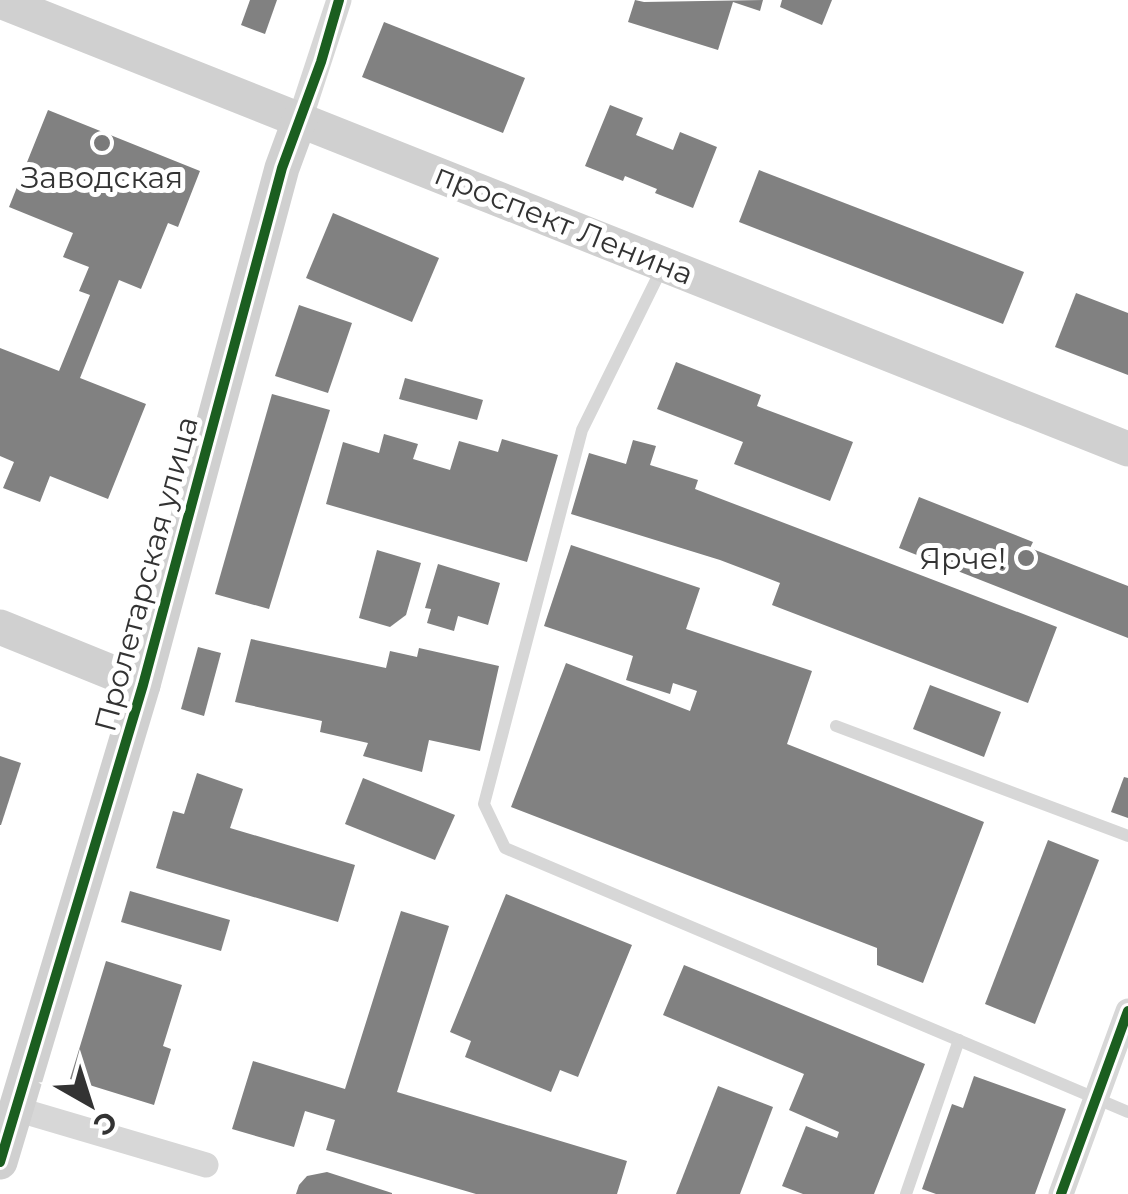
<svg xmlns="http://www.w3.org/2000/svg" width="1128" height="1194" font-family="Montserrat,sans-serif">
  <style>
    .building { fill: #818181 }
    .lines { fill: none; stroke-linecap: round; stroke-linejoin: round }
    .lane { stroke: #d7d7d7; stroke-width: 12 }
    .street { stroke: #d7d7d7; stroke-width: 25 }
    .secondary { stroke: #d0d0d0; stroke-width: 35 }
    .cycleway-casing { stroke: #fff; stroke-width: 16 }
    .cycleway { stroke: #1b5e20; stroke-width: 10 }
    .poi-dot { fill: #7a7a7a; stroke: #fff; stroke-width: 4 }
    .labels { text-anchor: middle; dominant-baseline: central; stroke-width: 10; stroke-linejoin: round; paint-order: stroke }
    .poi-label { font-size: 30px; fill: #333; stroke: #fff }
    .street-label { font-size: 30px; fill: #333; stroke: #fff }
  </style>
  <rect width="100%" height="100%" fill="#fff"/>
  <g class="building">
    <path d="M250,0H277L265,34L241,25Z"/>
    <path d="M635,0L644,2L763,0L760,11L733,2L718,50L628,22Z"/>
    <path d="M782,0H832L822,25L780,7Z"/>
    <path d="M384,22L525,78L503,133L362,77Z"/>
    <path d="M610,105L643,118L636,135L673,150L680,132L717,147L693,208L655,193L657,189L625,176L623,181L585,166Z"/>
    <path d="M48,110L200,171L178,227L168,223L141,289L119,280L80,378L146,404L108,499L50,476L40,502L3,488L14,462L0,456V348L59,371L90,295L79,291L89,267L63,257L73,233L9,207Z"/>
    <path d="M759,170L1024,272L1003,324L739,222Z"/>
    <path d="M333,213L439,258L412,322L306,278Z"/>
    <path d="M1076,293L1128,313V375L1055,347Z"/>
    <path d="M299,305L352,323L328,393L275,376Z"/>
    <path d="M676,362L761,395L757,406L853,442L830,501L734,464L743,442L657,409Z"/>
    <path d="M405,378L483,400L477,420L399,399Z"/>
    <path d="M272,394L330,410L269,609L215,594Z"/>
    <path d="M384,434L418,444L413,459L450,470L459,441L498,452L502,439L558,455L527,562L326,504L343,442L379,453Z"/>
    <path d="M633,440L656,446L650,465L698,480L695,489L1057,627L1028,703L772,605L780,583L720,560L571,514L589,453L626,464Z"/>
    <path d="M919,497L1033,542L1030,548L1128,586V638L899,548Z"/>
    <path d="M571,545L700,588L686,629L812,671L787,744L984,822L923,983L877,965V948L511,807L566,663L690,711L697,691L673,683L670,694L626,680L633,656L544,626Z"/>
    <path d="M377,550L421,563L406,615L390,627L359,618Z"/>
    <path d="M438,564L500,583L488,625L458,616L454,631L427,623L431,609L425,608Z"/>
    <path d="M251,639L386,668L390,651L417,657L419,648L499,666L480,751L429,740L422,772L363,756L368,743L320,732L322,721L235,702Z"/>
    <path d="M198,647L221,653L204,716L181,709Z"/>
    <path d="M930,685L1001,712L984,757L913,729Z"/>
    <path d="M0,756L21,763L1,825H0Z"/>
    <path d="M197,773L243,789L230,828L355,865L338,922L156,868L173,811L184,814Z"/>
    <path d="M1124,777L1128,778V818L1111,812Z"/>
    <path d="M363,778L455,815L435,860L345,824Z"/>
    <path d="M1048,840L1099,860L1035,1024L985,1004Z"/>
    <path d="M130,891L230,920L221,951L121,922Z"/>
    <path d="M506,894L632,945L578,1077L560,1070L551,1092L465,1057L471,1041L450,1032Z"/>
    <path d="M401,911L449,926L397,1092L627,1161L617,1194H476L326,1150L335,1120L305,1111L294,1147L232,1129L253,1061L345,1089Z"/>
    <path d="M106,961L182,985L163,1046L171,1049L154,1105L70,1079Z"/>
    <path d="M684,965L925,1064L874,1194H803L782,1186L806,1126L837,1138L839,1132L789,1110L804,1074L663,1015Z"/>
    <path d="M974,1076L1066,1109L1035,1194H936L922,1189L952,1104L963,1108Z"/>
    <path d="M718,1086L773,1107L740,1194H676Z"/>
    <path d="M327,1172L392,1193V1194H296L299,1185L307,1176Z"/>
  </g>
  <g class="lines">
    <g class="lane">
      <path d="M662,268L582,430L484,804L505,848L1128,1112"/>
      <path d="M836,726L1128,836"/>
      <path d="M906,1194L959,1040"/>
    </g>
    <g class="street">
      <path d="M300,119L339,0"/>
      <path d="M16,1109L206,1165"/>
      <path d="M1061,1194L1128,1011"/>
    </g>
    <g class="secondary">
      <path d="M0,1L1128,449"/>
      <path d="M0,627L143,685"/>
      <path d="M0,1162L143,685L282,168L300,119"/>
    </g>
    <defs>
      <g id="cycleway">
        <path d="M0,1162L143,685L282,168L321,62L339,0"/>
        <path d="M1061,1194L1128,1011"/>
      </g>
    </defs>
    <use href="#cycleway" class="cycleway-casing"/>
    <use href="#cycleway" class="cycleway"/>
  </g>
  <g class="poi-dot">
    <circle cx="102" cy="143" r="10"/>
    <circle cx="1026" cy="558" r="10"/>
  </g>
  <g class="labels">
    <g class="poi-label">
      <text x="102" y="177">Заводская</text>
      <text x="1006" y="558" text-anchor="end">Ярче!</text>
    </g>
    <g class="street-label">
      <text transform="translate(564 224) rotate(22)">проспект Ленина</text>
      <text transform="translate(146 574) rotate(-75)">Пролетарская улица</text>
    </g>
  </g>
  <g transform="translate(90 1104) rotate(141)" stroke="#ffffff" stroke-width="8" paint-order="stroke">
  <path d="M0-8L18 38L0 25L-18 38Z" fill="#333333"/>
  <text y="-15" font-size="28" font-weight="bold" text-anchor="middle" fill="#333333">С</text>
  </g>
</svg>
